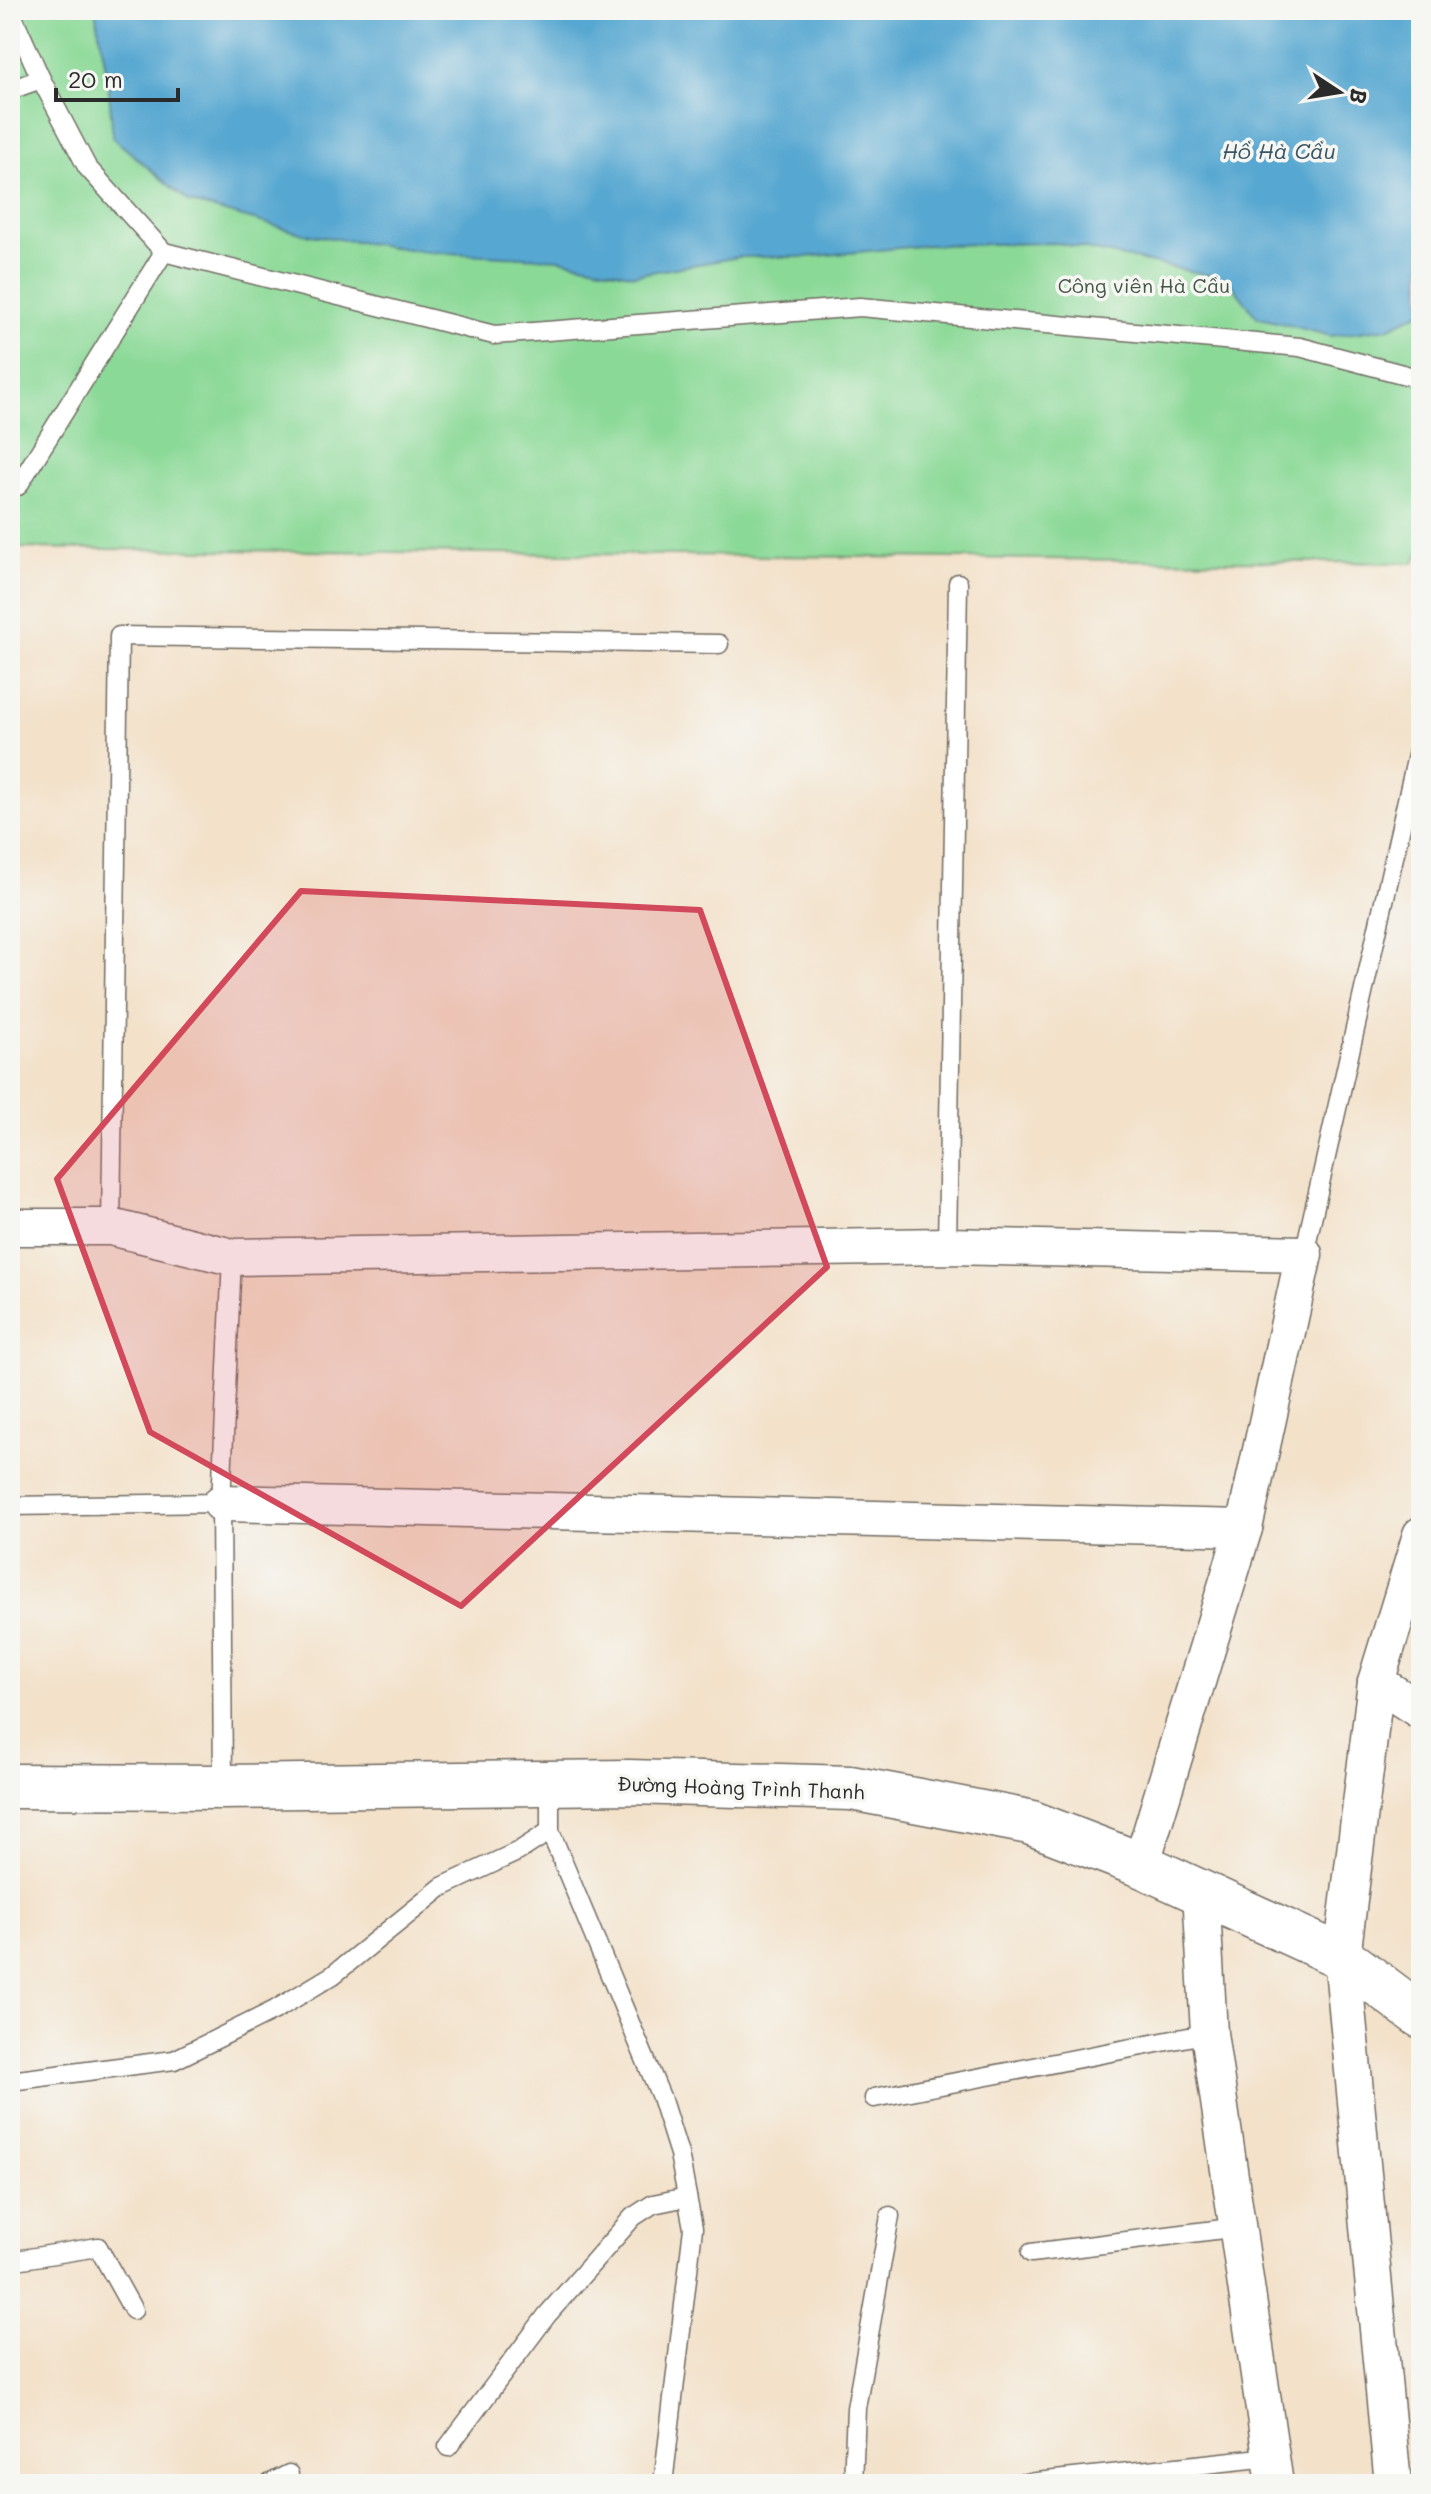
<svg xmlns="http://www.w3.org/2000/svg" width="1431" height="2494" font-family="Mali,sans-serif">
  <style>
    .green { fill: #8bd997; stroke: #5b8261; stroke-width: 2 }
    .water { fill: #57a7d1; stroke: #41697e; stroke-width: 2 }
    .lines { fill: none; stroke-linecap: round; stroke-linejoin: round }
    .service-casing { stroke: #716b62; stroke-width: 21 }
    .minor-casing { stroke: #716b62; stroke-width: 39 }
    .tertiary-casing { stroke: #716b62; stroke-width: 47 }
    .service { stroke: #fff; stroke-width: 18 }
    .minor { stroke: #fff; stroke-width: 36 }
    .tertiary { stroke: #fff; stroke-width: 44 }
    .marked { fill: #d1495b; fill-opacity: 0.2; stroke: #d1495b; stroke-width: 6; stroke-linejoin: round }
    .labels { text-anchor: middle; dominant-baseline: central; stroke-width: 7; stroke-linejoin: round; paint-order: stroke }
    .park-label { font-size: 20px; fill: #435646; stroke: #f6f6f2 }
    .street-label { font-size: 20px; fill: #2b2b2b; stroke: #f6f6f2 }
    .water-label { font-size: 22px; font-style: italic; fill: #3a5665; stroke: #f6f6f2 }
  </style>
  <rect width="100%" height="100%" fill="#f6f6f2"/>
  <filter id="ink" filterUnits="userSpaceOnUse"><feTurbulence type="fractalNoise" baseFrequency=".0125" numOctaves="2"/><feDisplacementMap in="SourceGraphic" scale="16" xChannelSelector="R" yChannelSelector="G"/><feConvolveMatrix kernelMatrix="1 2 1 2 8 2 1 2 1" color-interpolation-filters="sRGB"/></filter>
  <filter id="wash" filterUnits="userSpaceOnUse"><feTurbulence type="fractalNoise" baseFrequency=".006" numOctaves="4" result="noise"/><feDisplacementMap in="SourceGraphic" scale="32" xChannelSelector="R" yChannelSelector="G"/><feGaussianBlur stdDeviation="1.8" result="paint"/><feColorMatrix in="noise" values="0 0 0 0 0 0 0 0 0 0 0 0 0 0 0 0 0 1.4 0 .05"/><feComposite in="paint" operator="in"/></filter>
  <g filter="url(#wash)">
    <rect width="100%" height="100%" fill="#f3e1c9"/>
    <path class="green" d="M10,10H1421V549L1414,563L10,548Z"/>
    <path class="water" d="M95,10H1421V312L1388,328L1331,336L1257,317L1227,279L1058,243L930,245L806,257H739L634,275L559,259L428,252L304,234L189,202L113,138L108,79Z"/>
  </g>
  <g filter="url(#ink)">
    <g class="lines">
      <defs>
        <g id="service">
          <path d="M10,10L41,79L87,167L164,252L494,335L860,307L1300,347L1421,379"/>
          <path d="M10,90L41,79"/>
          <path d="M18,486L164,252"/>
          <path d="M111,1227L119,636L719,644"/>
          <path d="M947,1246L958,583"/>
          <path d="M1304,1254L1421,738"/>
          <path d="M10,1506L221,1503"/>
          <path d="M550,1783V1831L661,2097L679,2154L693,2228L663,2484"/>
          <path d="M223,1787L221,1503L232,1257"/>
          <path d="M10,2081L174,2060L275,2010L333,1975L442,1887L519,1851L550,1831"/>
          <path d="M874,2098L1209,2033"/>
          <path d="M1031,2253L1239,2227"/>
          <path d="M10,2261L98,2247L133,2310"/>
          <path d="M448,2447L547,2315L633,2217L653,2204L687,2197"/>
          <path d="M269,2484L289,2474"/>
          <path d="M853,2484L856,2408L890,2216"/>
          <path d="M1018,2484L1270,2457"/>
        </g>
        <g id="minor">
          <path d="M10,1227H111L232,1257L947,1246L1304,1254L1244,1528L1141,1865"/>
          <path d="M221,1503L1244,1528"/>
          <path d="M1376,1682L1421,1711"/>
          <path d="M1201,1891L1209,2033L1275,2484"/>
          <path d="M1393,2484L1342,1957L1376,1682L1421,1535"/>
        </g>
        <path id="tertiary" d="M10,1786L223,1787L629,1782L851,1788L1029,1822L1141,1865L1342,1957L1421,2016"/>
      </defs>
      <use href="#service" class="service-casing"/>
      <use href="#minor" class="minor-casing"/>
      <use href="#tertiary" class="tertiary-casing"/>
      <use href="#service" class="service"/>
      <use href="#minor" class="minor"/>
      <use href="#tertiary" class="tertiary"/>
    </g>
  </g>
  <path class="marked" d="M301,891L700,910L827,1267L461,1606L150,1432L57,1179Z"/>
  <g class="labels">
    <g class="park-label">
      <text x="1144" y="285">Công viên Hà Cầu</text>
    </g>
    <g class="street-label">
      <text transform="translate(741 1787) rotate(2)">Đường Hoàng Trình Thanh</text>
    </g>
    <g class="water-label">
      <text x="1279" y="150">Hồ Hà Cầu</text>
    </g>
  </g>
  <rect width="1431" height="2494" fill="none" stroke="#f6f6f2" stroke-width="40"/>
  <g transform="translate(1339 92) rotate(102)" stroke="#f6f6f2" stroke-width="6" paint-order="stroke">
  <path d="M0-6L14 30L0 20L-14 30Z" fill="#2b2b2b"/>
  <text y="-12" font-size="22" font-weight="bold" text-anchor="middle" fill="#2b2b2b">B</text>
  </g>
  <path d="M56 88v12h122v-12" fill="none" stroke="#2b2b2b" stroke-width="4"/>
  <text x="68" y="88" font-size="24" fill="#2b2b2b" stroke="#f6f6f2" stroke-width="6" paint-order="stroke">20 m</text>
</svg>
